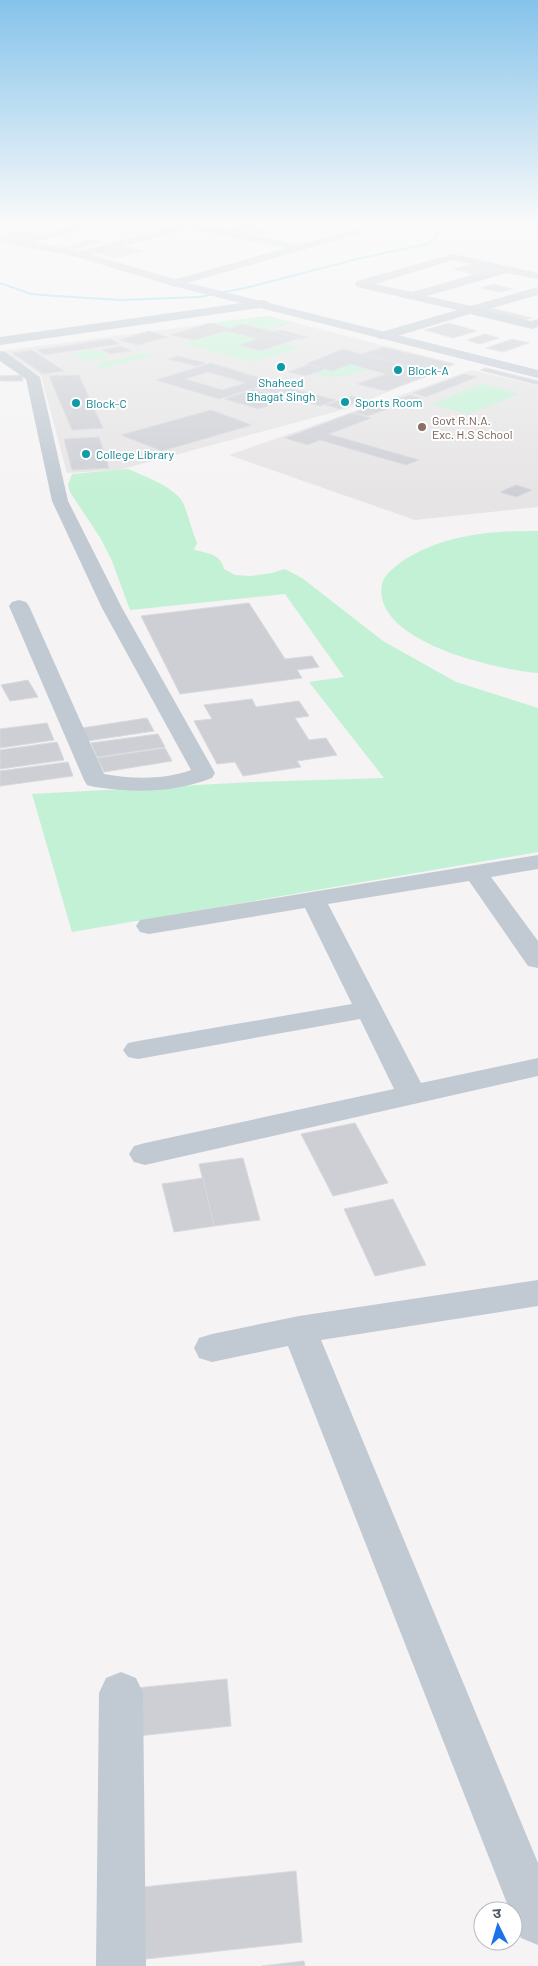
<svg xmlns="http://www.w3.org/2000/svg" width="538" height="1966" font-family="Barlow,'Noto Sans Devanagari',sans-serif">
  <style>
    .education { fill: #e6e4e5 }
    .green { fill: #c3f1d5 }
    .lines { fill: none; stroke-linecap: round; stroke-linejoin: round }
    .stream { fill: #90daee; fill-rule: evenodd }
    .building { fill: #cdcfd5; stroke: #d7d9de; fill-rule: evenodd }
    .street { fill: #c1cad2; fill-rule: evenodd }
    .secondary { fill: #c1cbd6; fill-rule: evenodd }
    .culture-dot { fill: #0f9aa8; stroke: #fff; stroke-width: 2 }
    .education-dot { fill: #8d6e63; stroke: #fff; stroke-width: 2 }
    .labels { text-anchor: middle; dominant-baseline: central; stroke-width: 4; stroke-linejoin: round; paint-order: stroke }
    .far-culture-label { font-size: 12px; fill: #0d838f; stroke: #fff; text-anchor: start }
    .far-education-label { font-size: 12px; fill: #785e54; stroke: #fff; text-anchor: start }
  </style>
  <rect width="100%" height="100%" fill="#f5f3f3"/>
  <g class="education">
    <path d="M268,316L457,364L346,409L119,470L67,473L41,376L1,351Z"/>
    <path d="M472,370L538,386V507L415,520L229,455Z"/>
  </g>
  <g class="green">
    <path d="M267,316L293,323L266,330L242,324L229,328L210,323Z"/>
    <path d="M226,331L258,339L239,346L261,352L286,344L300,348L252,362L183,344Z"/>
    <path d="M95,349L111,357L88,361L73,353Z"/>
    <path d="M144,353L153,356L99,369L97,364Z"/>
    <path d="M350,364L368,369C346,377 336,379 313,374C325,369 337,369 350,364Z"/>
    <path d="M482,384L519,394L469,414L431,404Z"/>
    <path d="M128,469C144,476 178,488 184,505C189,518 192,531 197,543L194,550C207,553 221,554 224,569L235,575L250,576L272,573L285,569L302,578L383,641L456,682L538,708V852L72,932L32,794L253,782L384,778L309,682L344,677L285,594L130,610L112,561L101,539L70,492L68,485L72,474Z"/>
    <path d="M538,531V673C498,670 371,642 382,584C384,576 390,571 396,566C434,536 491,530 538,531Z"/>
  </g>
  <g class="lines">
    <path class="stream" d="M419,222H424L436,228L439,236L428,245L357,260L245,289L199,298L121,301L56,297L31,295L0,284V282L32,293L56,295L121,299L199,296L245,287L357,258L426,243L435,236L432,229Z"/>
  </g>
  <g class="building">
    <path d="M114,222H148L151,223L131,228L109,224Z"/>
    <path d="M245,225L273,230L255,236L227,231Z"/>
    <path d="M22,229L33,232L13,237L2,234Z"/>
    <path d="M33,232L41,233L21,238L13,237Z"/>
    <path d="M93,239L105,242L74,249L63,247Z"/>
    <path d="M122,246L143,251L116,258L94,252Z"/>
    <path d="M471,264L491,269L473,274L453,269Z"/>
    <path d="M493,284L513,289L500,292L481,288Z"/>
    <path d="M487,307L532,318L521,321L476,310Z"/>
    <path d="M210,323L229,328L242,324L300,338L261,351L238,345L258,339L226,331L194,340L170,335Z"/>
    <path d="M449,323L477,331L453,338L425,330Z"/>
    <path d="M280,330L308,337L302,339L274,332Z"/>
    <path d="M149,331L168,337L138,345L119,340Z"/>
    <path d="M485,334L499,338L480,344L467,340Z"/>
    <path d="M111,339L120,344L44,355L37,350Z"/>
    <path d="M512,339L529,343L503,352L486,348Z"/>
    <path d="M121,346L131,351L111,354L102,350Z"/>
    <path d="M383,347L454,364L433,372L361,354Z"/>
    <path d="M343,349L436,373L386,391L357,384L386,374L350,364L332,371L306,364Z"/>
    <path d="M32,350L64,371L43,374L12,353Z"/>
    <path d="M178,356L205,363L196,366L168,359Z"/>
    <path d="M211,363L274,382L219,399L156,380ZM208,372L246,383L222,390L185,379Z"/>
    <path d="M308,365L326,369L305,376L288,372Z"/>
    <path d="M486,368L538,381V385L480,370Z"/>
    <path d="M464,374L477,377L426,397L413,393Z"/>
    <path d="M22,375L23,381H0V376Z"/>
    <path d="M79,375L80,378L103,428L72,430L49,376Z"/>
    <path d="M274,384L336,400L320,406L258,389Z"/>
    <path d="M254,389L288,399L259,409L224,399Z"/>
    <path d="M410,395L421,398L404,403L394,400Z"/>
    <path d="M351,396L364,399L340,409L326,405Z"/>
    <path d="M386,400L401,404L368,416L354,413Z"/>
    <path d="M211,410L252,425L162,451L121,435Z"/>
    <path d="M352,413L371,418L329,434L419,460L406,465L320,440L307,445L285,438Z"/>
    <path d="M99,437L109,468L72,470L64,439Z"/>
    <path d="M516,485L532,490L516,497L500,492Z"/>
    <path d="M249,603L285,659L312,656L319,667L297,670L302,678L180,694L141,616Z"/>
    <path d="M28,680L38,697L10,701L1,685Z"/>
    <path d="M252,699L256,707L299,701L309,716L295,718L309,740L326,738L337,755L297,761L301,767L243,776L235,762L217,764L194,721L212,719L204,705Z"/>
    <path d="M147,718L154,731L87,741L82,728Z"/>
    <path d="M47,723L54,740L0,748V729Z"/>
    <path d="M158,734L165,747L97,757L91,743Z"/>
    <path d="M57,742L64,760L0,769V750Z"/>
    <path d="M165,748L172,761L104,772L97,758Z"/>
    <path d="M68,762L73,776L0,786V771Z"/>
    <path d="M355,1123L388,1183L333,1196L301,1134Z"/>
    <path d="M243,1158L260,1220L214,1226L199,1164Z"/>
    <path d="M203,1178L214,1226L174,1232L162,1184Z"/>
    <path d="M393,1199L426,1265L375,1276L344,1209Z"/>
    <path d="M227,1679L231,1726L138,1736L136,1688Z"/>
    <path d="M296,1871L302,1942L146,1959L143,1887Z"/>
    <path d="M304,1961L305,1966H262Z"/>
  </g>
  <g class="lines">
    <g class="street">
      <path d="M21,222L20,224L0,229V223Z"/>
      <path d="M86,222H104L103,224L21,246L16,243L17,241Z"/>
      <path d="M191,222H209L204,225L298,245L355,229L360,232L359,234L173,287L167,283L169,281L286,248L190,229L79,257L73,254L75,252Z"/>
      <path d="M453,254L538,273V279L507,273L427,296L471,306L538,287V295L485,310L531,321L538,319V327L532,329L470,314L388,339H378L377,336L378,333L457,310L357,287L355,284L357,281ZM453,260L493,269L412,292L375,284Z"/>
      <path d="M263,300L267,301L269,304L267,307L0,345V337Z"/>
      <path d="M0,351L5,352L40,377L68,501L122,608L215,773L212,778C173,793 136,793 95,787L87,785L84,780L9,606L12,602L19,600L26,602L29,606L104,774C132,779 164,780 191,770L102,608L52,501L26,379L0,361Z"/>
      <path d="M538,855V869L491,877L538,941V968L528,966L469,881L328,904L421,1083L538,1058V1076L145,1165L134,1162L129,1154L134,1146L145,1143L394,1089L360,1019L138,1059L128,1057L123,1050L128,1043L138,1041L352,1004L305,908L149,934L140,932L136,926L140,920Z"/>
      <path d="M538,1280V1306L321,1340L538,1863V1945L521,1938L513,1919V1911H510L288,1346L212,1362L199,1358L194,1348L199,1338L212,1334L299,1316Z"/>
      <path d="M121,1672L136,1678L143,1693L146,1966H96L99,1693L106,1678Z"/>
    </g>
    <path class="secondary" d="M0,236L83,252L177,280L538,370V378L169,285L77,257L0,242Z"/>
  </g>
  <linearGradient id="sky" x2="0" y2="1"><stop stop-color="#85c3ea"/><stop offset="0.45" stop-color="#fafafa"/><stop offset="1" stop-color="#fafafa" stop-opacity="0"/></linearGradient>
  <rect width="538" height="497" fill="url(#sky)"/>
  <g class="culture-dot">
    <circle cx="281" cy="367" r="5"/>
    <circle cx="398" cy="370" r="5"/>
    <circle cx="345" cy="402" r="5"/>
    <circle cx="76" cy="403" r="5"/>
    <circle cx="86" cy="454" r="5"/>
  </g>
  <circle class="education-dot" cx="422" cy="427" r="5"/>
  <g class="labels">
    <g class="far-culture-label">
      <text x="408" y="370">Block-A</text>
      <text x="281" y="382" text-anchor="middle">Shaheed<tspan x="281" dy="14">Bhagat Singh</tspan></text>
      <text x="355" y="402">Sports Room</text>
      <text x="86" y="403">Block-C</text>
      <text x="96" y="454">College Library</text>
    </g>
    <g class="far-education-label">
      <text x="432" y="420">Govt R.N.A.<tspan x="432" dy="14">Exc. H.S School</tspan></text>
    </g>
  </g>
  <g transform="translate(498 1926) rotate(355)"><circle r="24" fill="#ffffff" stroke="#b7bbc0"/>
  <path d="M0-4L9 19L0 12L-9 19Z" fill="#1a73e8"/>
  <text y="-8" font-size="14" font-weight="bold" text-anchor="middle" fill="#4a5661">उ</text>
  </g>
</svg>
